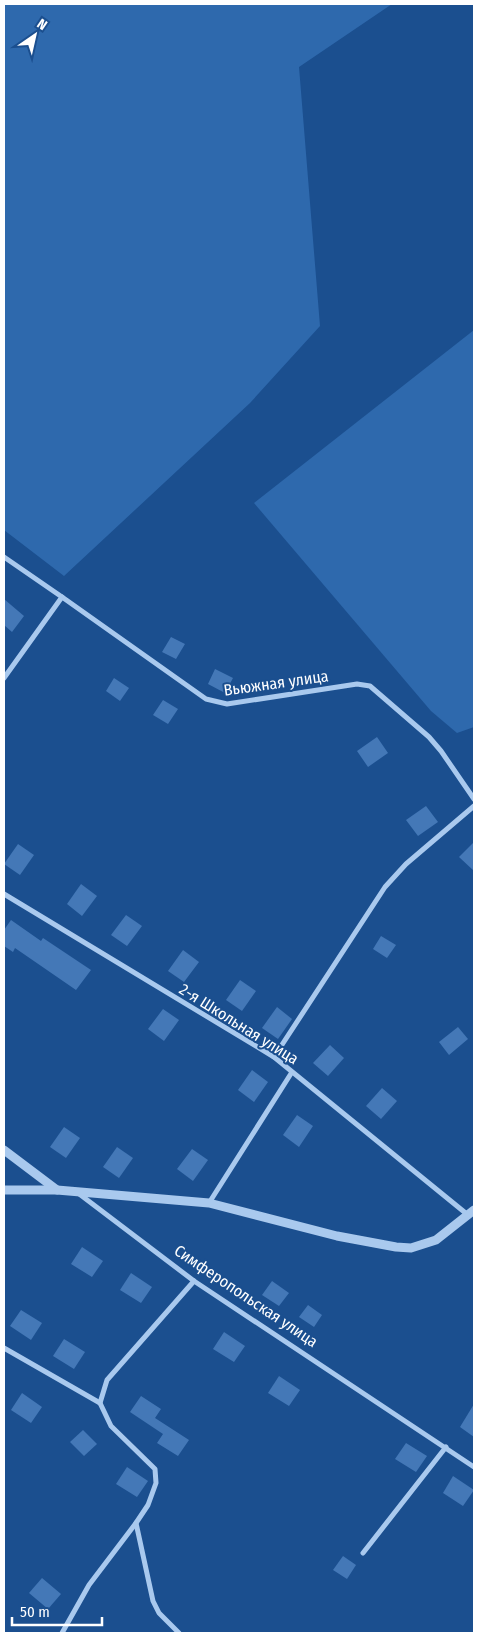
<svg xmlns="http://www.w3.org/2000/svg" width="478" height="1637" font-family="'Fira Sans Condensed',sans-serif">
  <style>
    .green { fill: #2e69ad }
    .building { fill: #4478b7 }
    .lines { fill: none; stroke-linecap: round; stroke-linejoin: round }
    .minor { stroke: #a9c9ee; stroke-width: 5 }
    .tertiary { stroke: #a9c9ee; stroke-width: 9 }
    .labels { text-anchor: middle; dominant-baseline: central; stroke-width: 4; stroke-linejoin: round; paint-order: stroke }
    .street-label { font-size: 16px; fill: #fff; stroke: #1b4f8f }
  </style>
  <rect width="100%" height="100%" fill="#1b4f8f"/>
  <g class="green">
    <path d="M4,4H392L299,67L320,326L250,403L64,576L4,530Z"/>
    <path d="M474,330V727L457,733L431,711L254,503Z"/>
  </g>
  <g class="building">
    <path d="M4,599L24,616L12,632L4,625Z"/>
    <path d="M171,637L185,644L176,659L162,652Z"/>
    <path d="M215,669L233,678L225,693L208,684Z"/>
    <path d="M114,678L129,688L120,701L106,691Z"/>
    <path d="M163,700L178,709L168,724L153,715Z"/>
    <path d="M377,737L388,753L368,767L357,751Z"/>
    <path d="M426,806L438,822L418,836L406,820Z"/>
    <path d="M474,842V871L459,857Z"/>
    <path d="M18,844L34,855L20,875L4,864Z"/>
    <path d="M81,884L97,896L82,916L67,904Z"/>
    <path d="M126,915L142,926L127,946L111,935Z"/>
    <path d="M11,920L41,941L43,938L91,970L76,990L15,948L13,952L4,946V930Z"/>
    <path d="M381,936L396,945L387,958L373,949Z"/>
    <path d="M183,950L199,962L184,982L168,971Z"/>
    <path d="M240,980L256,991L242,1011L226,1000Z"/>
    <path d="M277,1007L292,1019L278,1039L262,1028Z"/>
    <path d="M163,1009L179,1020L164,1041L148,1029Z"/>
    <path d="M458,1027L468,1039L449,1055L439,1042Z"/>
    <path d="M330,1045L344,1058L328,1076L313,1063Z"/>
    <path d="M252,1070L268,1082L254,1102L238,1090Z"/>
    <path d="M382,1088L397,1101L381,1119L366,1106Z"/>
    <path d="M297,1115L313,1126L299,1147L283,1135Z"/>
    <path d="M64,1127L80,1138L66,1158L50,1147Z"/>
    <path d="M117,1147L133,1158L119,1178L103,1167Z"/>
    <path d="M192,1149L208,1160L193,1181L177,1169Z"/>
    <path d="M82,1247L103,1261L92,1277L71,1264Z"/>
    <path d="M131,1273L152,1287L141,1303L120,1290Z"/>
    <path d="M272,1281L289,1293L279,1306L262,1295Z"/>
    <path d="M308,1305L322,1315L314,1327L299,1317Z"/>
    <path d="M21,1310L42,1323L31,1340L10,1326Z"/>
    <path d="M224,1332L245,1346L234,1362L213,1349Z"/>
    <path d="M64,1339L85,1352L74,1369L53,1356Z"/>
    <path d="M279,1376L300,1390L289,1406L268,1393Z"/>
    <path d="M22,1393L42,1407L31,1423L11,1410Z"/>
    <path d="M141,1396L161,1409L155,1418L189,1440L178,1456L157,1443L163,1434L130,1412Z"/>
    <path d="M474,1404V1437L460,1427Z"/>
    <path d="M83,1430L97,1444L84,1456L70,1442Z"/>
    <path d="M406,1443L427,1456L416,1472L395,1459Z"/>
    <path d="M127,1467L148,1481L137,1497L116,1484Z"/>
    <path d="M453,1476L474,1490L463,1506L443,1493Z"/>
    <path d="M343,1556L356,1565L347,1579L333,1570Z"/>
    <path d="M42,1578L61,1594L48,1609L29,1593Z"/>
  </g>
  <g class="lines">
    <g class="minor">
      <path d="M4,557L62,597L4,678"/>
      <path d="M62,597L206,699L227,704L357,684L370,686L429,737L441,751L474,799"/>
      <path d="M4,894L274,1057L468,1215"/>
      <path d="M274,1057L385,887L406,864L474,806"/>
      <path d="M78,1193L194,1281L474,1467"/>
      <path d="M209,1203L292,1072"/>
      <path d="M4,1348L100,1403L111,1426L155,1469L156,1483L148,1505L136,1523L153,1601L159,1613L179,1633"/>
      <path d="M100,1403L107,1380L194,1281"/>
      <path d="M363,1553L446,1447"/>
      <path d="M62,1633L89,1585L136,1523"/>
    </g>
    <g class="tertiary">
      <path d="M4,1150L57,1190"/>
      <path d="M4,1190H57L209,1203L337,1236L396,1247L411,1248L436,1240L474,1210"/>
    </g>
  </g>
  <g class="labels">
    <g class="street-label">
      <text transform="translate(276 683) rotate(-8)">Вьюжная улица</text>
      <text transform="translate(239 1024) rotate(32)">2-я Школьная улица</text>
      <text transform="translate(246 1296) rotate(34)">Симферопольская улица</text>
    </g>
  </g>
  <rect width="478" height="1637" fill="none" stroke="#ffffff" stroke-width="10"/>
  <g transform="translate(35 35) rotate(34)" stroke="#1b4f8f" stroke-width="4" paint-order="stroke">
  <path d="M0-4L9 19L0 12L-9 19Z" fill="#ffffff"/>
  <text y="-8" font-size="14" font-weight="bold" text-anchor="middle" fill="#ffffff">N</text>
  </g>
  <path d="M12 1617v8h90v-8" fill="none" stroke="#ffffff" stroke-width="2.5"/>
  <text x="20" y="1617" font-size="15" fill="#ffffff" stroke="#1b4f8f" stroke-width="4" paint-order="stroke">50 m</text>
</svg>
